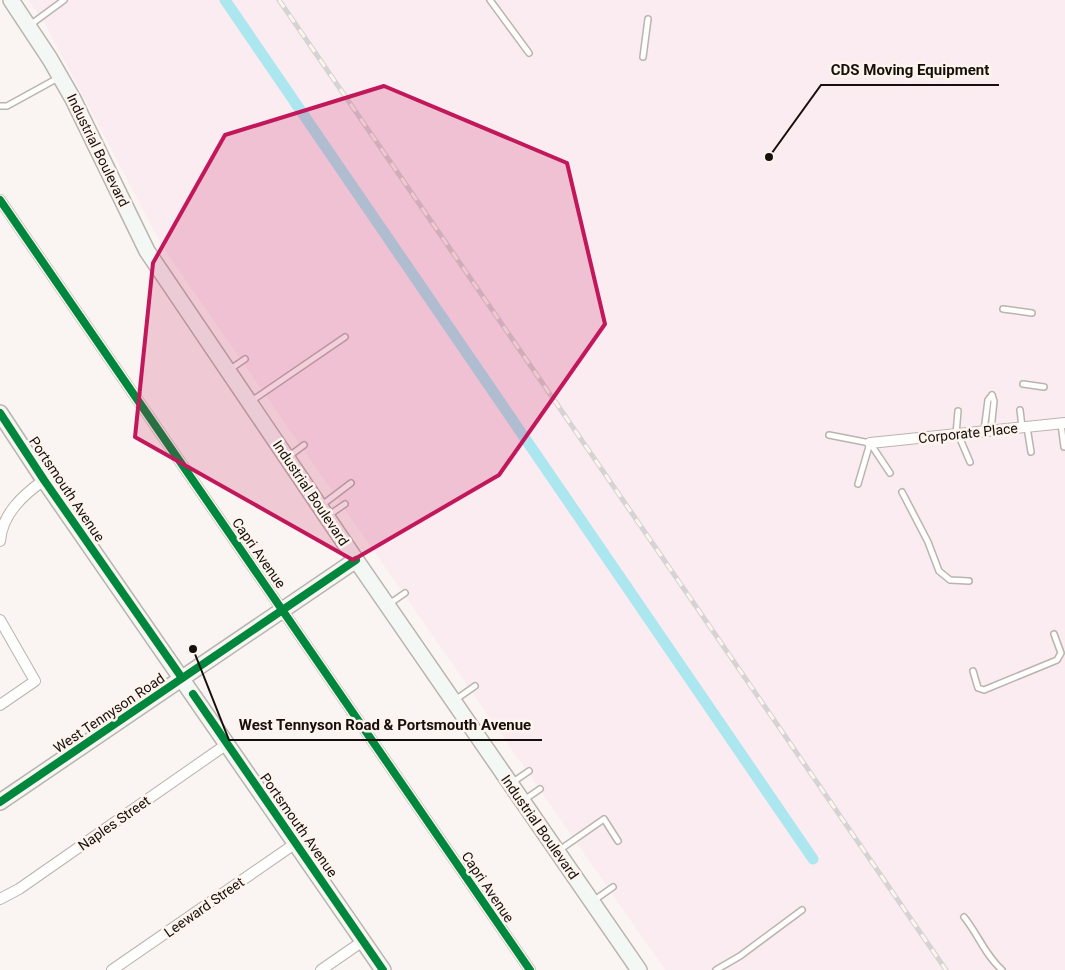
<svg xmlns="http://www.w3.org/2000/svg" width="1065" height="970" font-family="Roboto,sans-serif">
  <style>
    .industrial { fill: #fbecf1 }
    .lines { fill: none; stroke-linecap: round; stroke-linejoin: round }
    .canal { stroke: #ace6ee; stroke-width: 11 }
    .lane-casing { stroke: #bab4af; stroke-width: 8 }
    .street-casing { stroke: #bab4af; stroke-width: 12 }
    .secondary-casing { stroke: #bab4af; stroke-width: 18 }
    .lane { stroke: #fefefd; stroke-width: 5 }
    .street { stroke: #fefefd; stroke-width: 10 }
    .secondary { stroke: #f4f8f5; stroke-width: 15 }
    .rail-casing { stroke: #d5d3d3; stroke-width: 5 }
    .rail { stroke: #fdf4ee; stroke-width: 3; stroke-dasharray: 9; stroke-linecap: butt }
    .cycleway-casing { stroke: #fdf4ee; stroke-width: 11 }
    .cycleway { stroke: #00873e; stroke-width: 8 }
    .marked { fill: #c2185b; fill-opacity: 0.2; stroke: #c2185b; stroke-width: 4; stroke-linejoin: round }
    .labels { text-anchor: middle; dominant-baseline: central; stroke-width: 5; stroke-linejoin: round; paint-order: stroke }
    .street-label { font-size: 14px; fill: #170f0b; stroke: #fdf4ee }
    .leader { fill: none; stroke: #170f0b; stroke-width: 2 }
    .callout-dot { fill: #170f0b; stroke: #fdf4ee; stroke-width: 2 }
    .callout-label { font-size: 15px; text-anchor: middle; font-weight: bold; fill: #170f0b; stroke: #fdf4ee; stroke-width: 5; stroke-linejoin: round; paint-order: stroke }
  </style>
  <rect width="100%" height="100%" fill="#faf5f2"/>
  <path class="industrial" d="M28,0H1065V970H665L162,246L44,22Z"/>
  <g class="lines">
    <path class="canal" d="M225,0L813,859"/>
    <defs>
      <g id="lane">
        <path d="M490,0L529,53"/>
        <path d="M30,25L64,0"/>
        <path d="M643,57L648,19"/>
        <path d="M0,106H7L58,78"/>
        <path d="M1003,309L1032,313"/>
        <path d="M229,370L245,359"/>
        <path d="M1023,384L1044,387"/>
        <path d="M250,402L345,337"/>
        <path d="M1020,410L1022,427"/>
        <path d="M1061,424L1064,447"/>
        <path d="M1027,427L1031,452"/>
        <path d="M991,430L994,401L992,395"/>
        <path d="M984,431L988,400L992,395"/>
        <path d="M956,434L958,411"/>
        <path d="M958,434L970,462"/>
        <path d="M829,435L870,443L890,473"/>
        <path d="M288,457L304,445"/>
        <path d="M858,484L870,443"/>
        <path d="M902,492L928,542L939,571L950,580L969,581"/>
        <path d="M322,505L351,483"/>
        <path d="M329,515L345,504"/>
        <path d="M389,604L405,593"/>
        <path d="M973,671L978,688L984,690L1057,660L1061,653L1054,634"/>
        <path d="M455,700L475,686"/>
        <path d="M513,782L529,771"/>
        <path d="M524,800L540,789"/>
        <path d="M558,851L604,819L618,841"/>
        <path d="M593,901L613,887"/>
        <path d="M964,917C978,934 985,955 1002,970"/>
        <path d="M716,970L740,956L802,910"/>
      </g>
      <g id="street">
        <path d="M0,200L530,970"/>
        <path d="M870,443L1065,423"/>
        <path d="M0,541C2,514 23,495 44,480"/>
        <path d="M0,620L35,681L0,705"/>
        <path d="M0,899L19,889L227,744"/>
        <path d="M112,970L296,843"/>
        <path d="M321,970L363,941"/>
      </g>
      <g id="secondary">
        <path d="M11,0L50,59L73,99L147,251L356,560L639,970"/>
        <path d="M0,413L44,480L383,970"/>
        <path d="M0,802L356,560"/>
      </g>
    </defs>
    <use href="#lane" class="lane-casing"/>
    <use href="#street" class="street-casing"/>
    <use href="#secondary" class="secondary-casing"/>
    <use href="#lane" class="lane"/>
    <use href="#street" class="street"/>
    <use href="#secondary" class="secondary"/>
    <defs>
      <path id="rail" d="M279,0L946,970"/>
    </defs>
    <use href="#rail" class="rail-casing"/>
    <use href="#rail" class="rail"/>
    <defs>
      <g id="cycleway">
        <path d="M0,200L530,970"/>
        <path d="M0,413L44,480L182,678"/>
        <path d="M193,694L383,970"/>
        <path d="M0,802L356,560"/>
      </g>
    </defs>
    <use href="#cycleway" class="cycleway-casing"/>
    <use href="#cycleway" class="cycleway"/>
  </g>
  <path class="marked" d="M384,86L567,163L605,324L499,475L353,560L135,437L153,263L225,135Z"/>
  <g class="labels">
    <g class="street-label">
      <text transform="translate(98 150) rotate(64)">Industrial Boulevard</text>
      <text transform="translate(968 433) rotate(-6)">Corporate Place</text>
      <text transform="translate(67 489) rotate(56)">Portsmouth Avenue</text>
      <text transform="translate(311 493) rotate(56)">Industrial Boulevard</text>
      <text transform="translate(259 553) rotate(55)">Capri Avenue</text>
      <text transform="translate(109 713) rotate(-34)">West Tennyson Road</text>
      <text transform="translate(114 823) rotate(-35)">Naples Street</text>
      <text transform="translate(299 825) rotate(55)">Portsmouth Avenue</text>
      <text transform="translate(540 827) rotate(55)">Industrial Boulevard</text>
      <text transform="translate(488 887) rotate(56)">Capri Avenue</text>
      <text transform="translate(204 907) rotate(-35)">Leeward Street</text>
    </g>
  </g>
  <path class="leader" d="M769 157L821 85H999M193 649L229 740H542"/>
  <g class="callout-dot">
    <circle cx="769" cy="157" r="5"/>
    <circle cx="193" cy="649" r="5"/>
  </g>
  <g class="callout-label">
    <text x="910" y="75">CDS Moving Equipment</text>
    <text x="385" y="730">West Tennyson Road &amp; Portsmouth Avenue</text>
  </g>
</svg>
